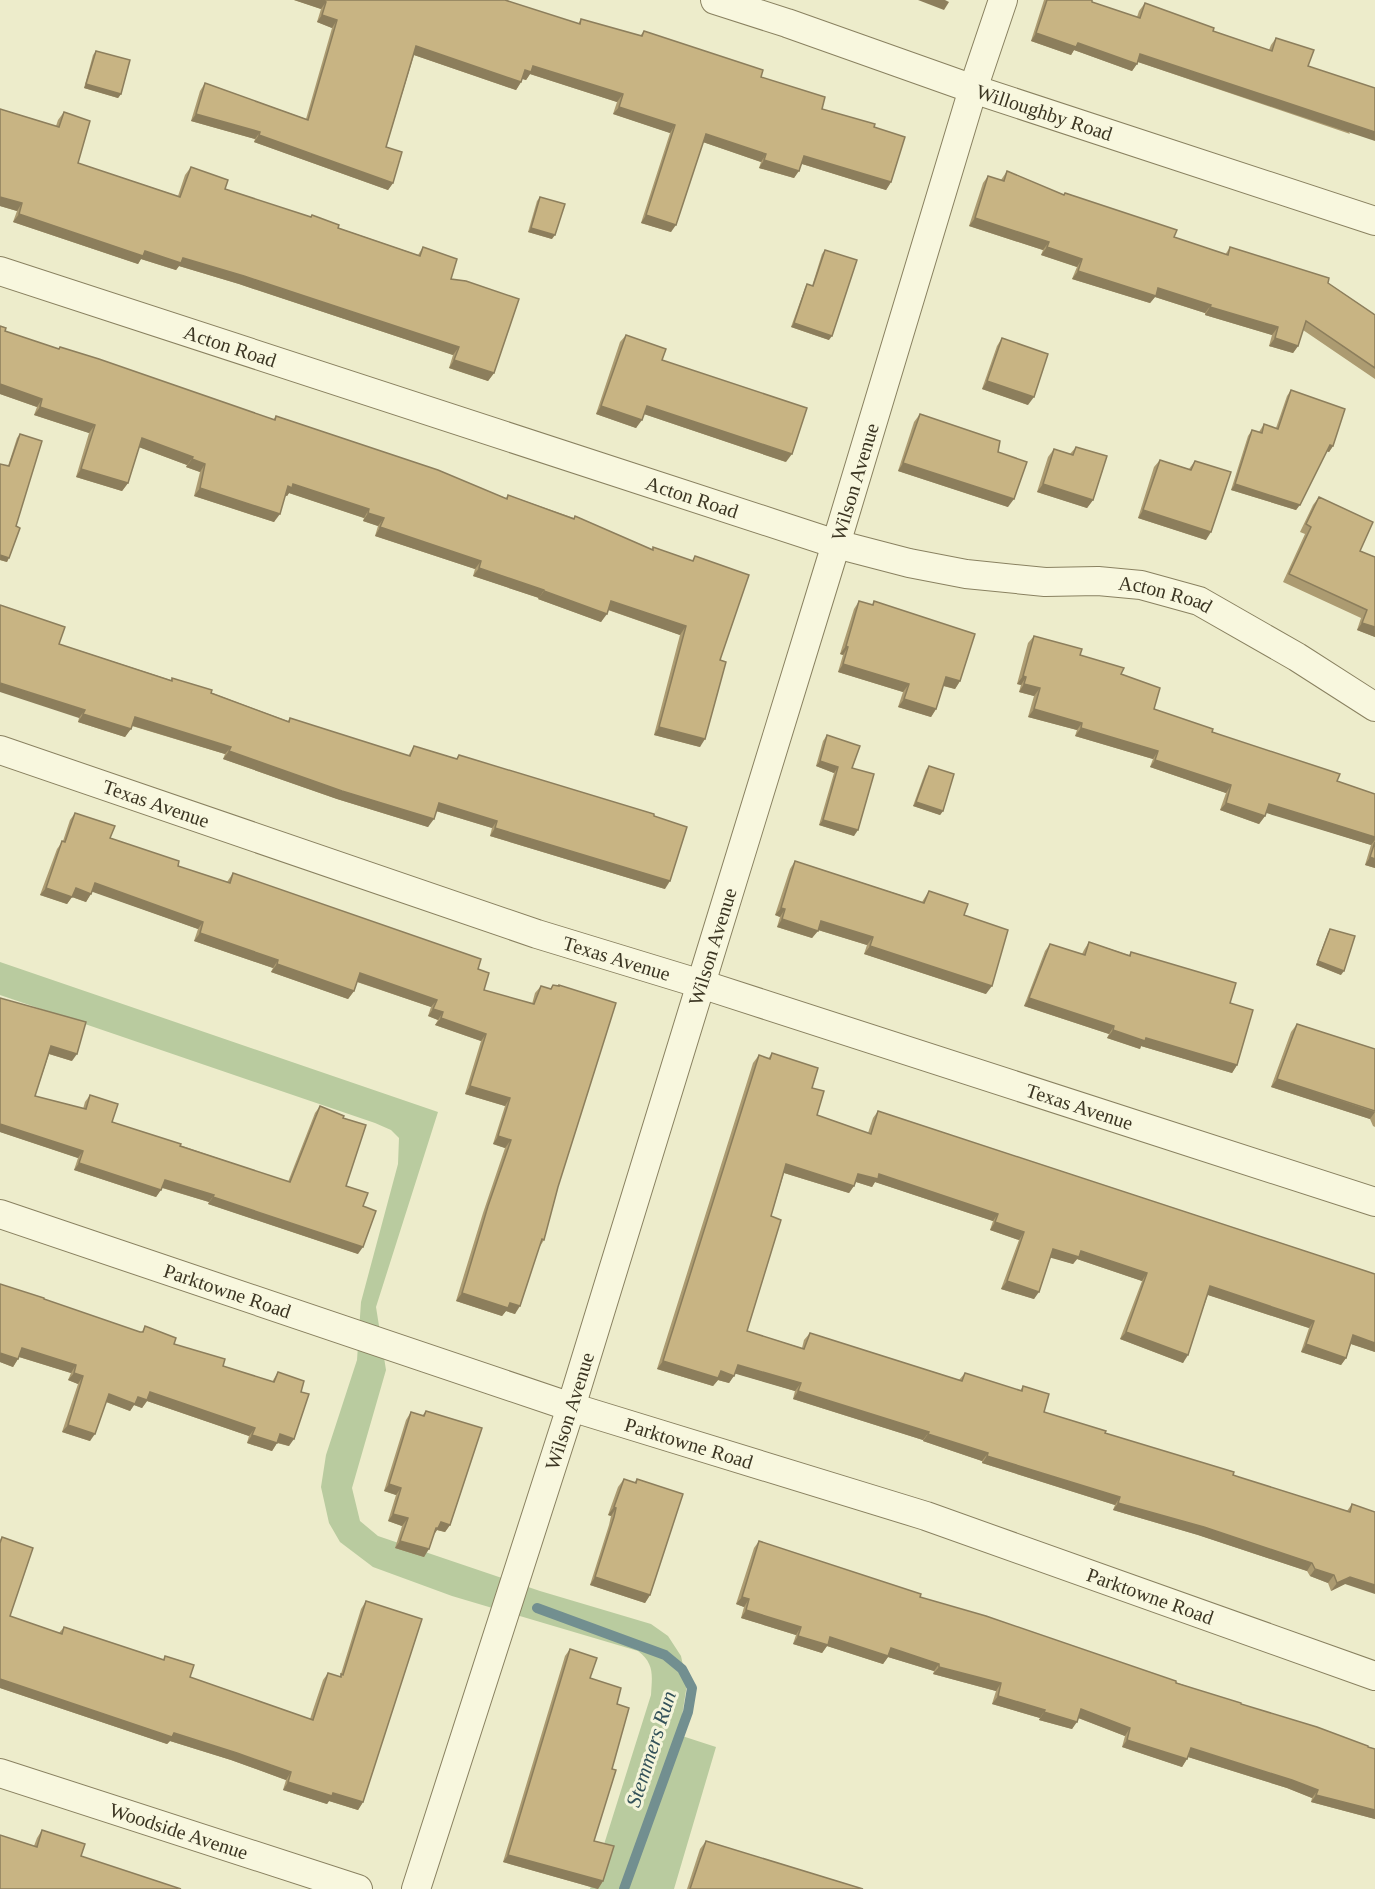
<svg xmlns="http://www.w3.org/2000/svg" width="1375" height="1889" font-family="'Times New Roman',serif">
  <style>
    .green { fill: #b9cb9f }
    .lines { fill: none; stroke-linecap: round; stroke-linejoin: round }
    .stream { stroke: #728f90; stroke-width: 10 }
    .minor-casing { stroke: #898160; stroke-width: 30 }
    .minor { stroke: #f8f7de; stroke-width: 28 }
    .wall { fill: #ac9b71 }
    .shaded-wall { fill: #8c7e5c }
    .building { fill: #c8b483; stroke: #8c7e5c; stroke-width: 1.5 }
    .labels { text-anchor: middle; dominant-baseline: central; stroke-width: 6; stroke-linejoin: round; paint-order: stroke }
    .street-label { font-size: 20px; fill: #3b3522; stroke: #f4f4da }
    .water-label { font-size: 21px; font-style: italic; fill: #335159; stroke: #f4f4da }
  </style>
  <rect width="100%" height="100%" fill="#edeccb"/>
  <path class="green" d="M0,962L438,1112L376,1307L386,1370L352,1488L360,1521L378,1536L540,1591L651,1624L668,1636L681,1656L687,1684L679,1735L716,1747L674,1889H590L651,1695C652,1676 655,1664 638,1651L452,1596L373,1567L340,1542L329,1523L321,1487L326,1455L357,1360L361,1302L398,1164L399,1138L391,1130L375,1123L0,995Z"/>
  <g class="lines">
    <path class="stream" d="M537,1608L665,1655L682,1669L692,1688L688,1712L624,1889"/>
    <defs>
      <g id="minor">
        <path id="s1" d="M715,0L787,23L973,89L1375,221"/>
        <path id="s2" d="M0,271L836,544L909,563L966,574L1045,582L1098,581L1141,585L1199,601L1297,657L1375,707"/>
        <path id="s3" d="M0,750L537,934L701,984L1375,1202"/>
        <path id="s4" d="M0,1214L571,1407L926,1516L1375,1676"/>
        <path id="s5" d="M0,1773L358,1889"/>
        <path id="s6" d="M416,1889L571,1407L836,544L973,89L1003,0"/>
      </g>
    </defs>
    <use href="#minor" class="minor-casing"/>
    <use href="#minor" class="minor"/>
  </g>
  <g class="wall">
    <path d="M294,0H505L578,24L581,19L640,36L644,31L761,77L822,109L874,127L891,182L886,190L802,164L794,178L759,168L761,162L703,142L671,232L641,223L670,133L613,114L617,102L530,74L526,80L522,79L521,82L516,90L414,55L386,147L393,183L388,190L254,142L255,139L191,121L200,91L205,83L306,119L332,28L317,22L321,9Z"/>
    <path d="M1044,0H1092V2L1137,17L1139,11L1145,3L1213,31L1269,50L1271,45L1276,38L1308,66L1350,134L1138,62L1132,71L1074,50L1071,55L1031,41Z"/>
    <path d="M96,51L121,94L118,98L84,88L93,55Z"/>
    <path d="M0,109L56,126L58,120L64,112L78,163L178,196L185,175L191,167L225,189L418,255L423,247L451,279L494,373L488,381L449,368L453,355L239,284L179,266L176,270L141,259L138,264L13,222L17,211L0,206Z"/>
    <path d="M1007,171L1063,195L1065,193L1174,237L1225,255L1230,247L1328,283L1375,315V379L1303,330L1298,346L1293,353L1269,346L1272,335L1205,315V313L1155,297L1150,303L1072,279L1077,267L1041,255L1043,250L969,226L983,183L988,176L1001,180Z"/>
    <path d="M540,197L552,239L528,232L537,201Z"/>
    <path d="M825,250L829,340L791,327L805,288L807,284L812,286L822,254Z"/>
    <path d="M0,326L5,331L58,349L60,347L273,420L276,416L506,498L508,495L574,518L575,516L652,550L653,547L692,561L695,556L720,660L700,747L654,735L680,635L608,610L601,622L538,599L539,598L473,576L475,569L375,536L378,526L363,521L364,518L289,493L287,496L286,495L274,522L194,496L200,472L186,467L187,465L139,447L128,483L122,491L76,477L89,433L34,415L37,407L0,394Z"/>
    <path d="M626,335L662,360L786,462L644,414L636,428L596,414L620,342Z"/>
    <path d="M1002,338L1028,405L982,389L997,346Z"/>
    <path d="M1291,390L1333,446L1329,452L1327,451L1296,510L1231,490L1248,436L1252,430L1259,432L1264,424L1276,428L1287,396Z"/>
    <path d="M920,414L998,452L1008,507L898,471L914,422Z"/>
    <path d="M20,434L16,526L7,562L0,560V464L8,466L17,438Z"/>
    <path d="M1076,447L1093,500L1087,508L1037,492L1048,457L1054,449L1070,454Z"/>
    <path d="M1160,460L1189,469L1195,461L1206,540L1138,518L1154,467Z"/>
    <path d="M1319,497L1360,551L1375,557V637L1357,630L1361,618L1283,582L1305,534L1300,532L1313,505Z"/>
    <path d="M859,601L872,605L874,601L960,681L955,689L943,686L936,709L931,717L898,707L903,692L838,672L843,655L840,654L854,609Z"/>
    <path d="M1034,636L1080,655L1121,674L1154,709L1337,781L1375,794V868L1365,865L1371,845L1266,812L1265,816L1259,824L1220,810L1226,793L1150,767L1153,759L1075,736L1077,730L1028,717L1034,696L1019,692L1021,685L1017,684L1028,643Z"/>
    <path d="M59,644L171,680L172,678L288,721L290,718L408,756L414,746L456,759L459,755L654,816L665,889L490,836L492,828L436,811L428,827L337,799L223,759L225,754L132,726L125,737L78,722L79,718Z"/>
    <path d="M827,735L852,768L854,836L819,825L834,773L816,766L823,741Z"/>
    <path d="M929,766L943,811L940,815L913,806L926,770Z"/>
    <path d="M75,813L110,838L178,866L227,882L233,873L478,969L484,990L532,1004L535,993L541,986L550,989L553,985L558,1187L544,1240L539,1248L515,1314L506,1311L502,1316L456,1301L483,1213L505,1148L493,1144L505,1106L465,1094L481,1041L435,1025L438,1020L428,1016L431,1007L357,982L354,991L348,999L271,972L273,968L194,941L198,929L92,891L86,902L72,897L67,904L40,895L57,849L63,841L70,820Z"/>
    <path d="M795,861L922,902L929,891L964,915L986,994L864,954L867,945L818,930L812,938L777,927L780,917L775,915L790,869Z"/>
    <path d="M1330,929L1341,975L1316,965L1328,932Z"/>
    <path d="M1089,942L1129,955L1131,952L1230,1003L1237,1065L1232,1073L1141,1046L1140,1049L1107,1038L1109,1034L1024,1006L1045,951L1050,944L1082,954L1084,950Z"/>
    <path d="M0,998L72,1061L49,1054L35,1096L83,1109L85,1102L90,1095L112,1122L288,1182L315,1113L320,1106L343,1118L346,1186L363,1206L358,1254L208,1204L209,1202L162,1188L156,1197L74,1170L78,1158L0,1132Z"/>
    <path d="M1297,1024L1375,1049V1127L1373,1126L1370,1119L1271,1087L1291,1032Z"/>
    <path d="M772,1053L812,1088L817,1115L868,1133L873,1118L878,1111L1375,1274V1352L1351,1344L1346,1358L1341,1365L1301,1352L1309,1328L1208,1295L1183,1363L1120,1339L1142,1281L1077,1259L1073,1264L1051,1257L1034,1299L1001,1289L1019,1240L990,1230L993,1221L875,1182L872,1187L856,1182L849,1193L784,1173L771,1216L747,1331L802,1348L804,1340L810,1333L959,1380L965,1373L1020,1391L1023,1386L1044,1412L1105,1433L1239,1477L1347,1511L1352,1504L1345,1584L1331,1591L1328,1583L1310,1576L1307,1571L1198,1535L1113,1510L1115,1505L982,1463V1461L923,1441V1440L793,1399L795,1391L735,1373L729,1383L718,1380L713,1386L657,1369L753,1063L759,1055L768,1059Z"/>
    <path d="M0,1284L140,1332H142L145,1326L174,1344L223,1366L272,1382L278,1372L301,1392L289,1446L277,1443L272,1451L247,1443L249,1436L147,1401L142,1408L134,1405L130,1411L106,1402L90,1441L62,1432L78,1384L68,1380L71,1373L19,1357L13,1367L0,1362Z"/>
    <path d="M426,1411L450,1525L445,1532L437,1530L434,1534L424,1557L395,1548L402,1526L388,1521L396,1495L384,1491L406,1420L411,1412L422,1416Z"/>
    <path d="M624,1479L634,1483L637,1479L650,1595L645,1603L590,1585L609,1525L611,1516L608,1515L618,1487Z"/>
    <path d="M2,1537L10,1616L59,1633L64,1627L163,1660L165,1656L190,1677L310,1719L323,1680L328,1673L340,1677L361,1609L366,1601L363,1802L358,1810L329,1801L327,1804L283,1790L286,1780L231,1760L170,1741L167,1744L0,1688V1540Z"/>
    <path d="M759,1541L920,1597L1375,1749V1819L1311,1802L1312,1798L1287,1788L1188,1757L1182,1767L1122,1747L1125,1736L1078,1718L1072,1729L1039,1720L1040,1718L992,1704L996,1691L933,1674L934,1671L888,1657L883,1664L827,1646L822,1653L793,1644L796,1635L741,1618L744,1607L736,1604L754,1548Z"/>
    <path d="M570,1649L590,1678L617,1704L594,1841L603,1881L598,1889L503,1862L565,1656Z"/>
    <path d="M42,1830L81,1856L34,1846L37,1838Z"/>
    <path d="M706,1841L863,1889H687L700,1849Z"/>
  </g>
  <g class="shaded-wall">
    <path d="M294,0H322L326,2L321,9Z"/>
    <path d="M918,0H945L949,2L944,10Z"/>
    <path d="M322,15L337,20L332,28L317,22Z"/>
    <path d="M1036,33L1078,43L1137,64L1132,71L1074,50L1071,55L1031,41Z"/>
    <path d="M416,46L521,82L516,90L411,54Z"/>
    <path d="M1140,54L1375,132V141L1135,61Z"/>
    <path d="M533,66L623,94L617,102L530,74L526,80L520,78L525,70Z"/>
    <path d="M86,84L121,94L118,98L84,88Z"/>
    <path d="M619,107L675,125L670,133L613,114Z"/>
    <path d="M196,114L260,132L255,139L191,121Z"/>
    <path d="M706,134L766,154L761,162L700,141Z"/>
    <path d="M259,135L393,183L388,190L254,142Z"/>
    <path d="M804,156L891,182L886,190L799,163Z"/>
    <path d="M764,160L799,171L794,178L759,168Z"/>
    <path d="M0,197L22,203L17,211L0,206Z"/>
    <path d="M19,214L145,251L183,258L244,276L459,347L453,355L239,284L179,266L176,270L141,259L138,264L13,222Z"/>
    <path d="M646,215L676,225L671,232L641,223Z"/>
    <path d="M975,218L1049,242L1043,250L969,226Z"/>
    <path d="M531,228L555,235L552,239L528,232Z"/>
    <path d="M1047,247L1082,259L1077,267L1041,255Z"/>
    <path d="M1078,271L1158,288L1211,305L1205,313L1155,297L1150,303L1072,279Z"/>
    <path d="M1210,307L1278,327L1272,335L1205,315Z"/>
    <path d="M794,323L832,336L829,340L791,327Z"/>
    <path d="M1275,338L1298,346L1293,353L1269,346Z"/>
    <path d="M454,360L494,373L488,381L449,368Z"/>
    <path d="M987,381L1034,397L1028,405L982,389Z"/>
    <path d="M0,384L42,399L37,407L0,394Z"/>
    <path d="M601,406L642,420L636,428L596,414Z"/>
    <path d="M647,406L792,454L786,462L641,413Z"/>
    <path d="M40,407L95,425L89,433L34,415Z"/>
    <path d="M142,438L193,457L187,465L136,446Z"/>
    <path d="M1330,445L1333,446L1329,452L1326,451Z"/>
    <path d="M192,459L205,464L200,472L186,467Z"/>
    <path d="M903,463L1014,499L1008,507L898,471Z"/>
    <path d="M81,469L128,483L122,491L76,477Z"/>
    <path d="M293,484L369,509L364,518L289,493L287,496L283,495L288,486Z"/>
    <path d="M1043,484L1093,500L1087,508L1037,492Z"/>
    <path d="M1235,484L1300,505L1296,510L1231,490Z"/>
    <path d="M200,488L280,514L274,522L194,496Z"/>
    <path d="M1143,510L1211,532L1206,540L1138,518Z"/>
    <path d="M368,513L384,518L378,526L363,521Z"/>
    <path d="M380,527L481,561L475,569L375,536Z"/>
    <path d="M0,555L9,558L7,562L0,560Z"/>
    <path d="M479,568L544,590L539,598L473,576Z"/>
    <path d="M544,591L607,614L601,622L538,599Z"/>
    <path d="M611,601L686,626L680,635L606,609Z"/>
    <path d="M1362,623L1375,627V637L1357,630Z"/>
    <path d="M846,646L848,647L843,655L840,654Z"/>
    <path d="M843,664L909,684L903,692L838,672Z"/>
    <path d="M1023,676L1026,677L1021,685L1017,684Z"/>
    <path d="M946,677L960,681L955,689L941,685Z"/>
    <path d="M0,683L85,710L79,718L0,692Z"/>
    <path d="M1024,684L1040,688L1034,696L1019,692Z"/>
    <path d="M904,699L936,709L931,717L898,707Z"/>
    <path d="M1034,709L1082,723L1077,730L1028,717Z"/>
    <path d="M83,714L131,729L125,737L78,722Z"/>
    <path d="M135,717L231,747L225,754L130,725Z"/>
    <path d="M659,727L705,739L700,747L654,735Z"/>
    <path d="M1081,728L1158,751L1153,759L1075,736Z"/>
    <path d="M229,751L434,819L428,827L337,799L223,759Z"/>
    <path d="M1155,760L1231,785L1226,793L1150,767Z"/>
    <path d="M820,761L838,767L834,773L816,766Z"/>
    <path d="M916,802L943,811L940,815L913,806Z"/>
    <path d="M439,803L497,821L492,828L433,810Z"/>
    <path d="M1226,803L1265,816L1259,824L1220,810Z"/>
    <path d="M1269,804L1375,837V840L1371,845L1263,812Z"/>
    <path d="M823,820L858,830L854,836L819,825Z"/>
    <path d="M495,828L670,881L665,889L490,836Z"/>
    <path d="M1370,857L1375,859V868L1365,865Z"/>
    <path d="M95,883L203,922L198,929L90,891Z"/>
    <path d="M46,888H76L91,894L86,902L72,897L67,904L40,895Z"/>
    <path d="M781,908L785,909L780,917L775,915Z"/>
    <path d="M782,919L818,931L812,938L777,927Z"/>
    <path d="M821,921L873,937L867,945L815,929Z"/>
    <path d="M200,933L278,960L273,968L194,941Z"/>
    <path d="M870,946L992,986L986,994L864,954Z"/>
    <path d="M1318,961L1344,971L1341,975L1316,965Z"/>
    <path d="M277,964L354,991L348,999L271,972Z"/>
    <path d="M360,973L437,1000L431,1007L355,981Z"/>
    <path d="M1029,998L1114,1026L1109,1034L1024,1006Z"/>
    <path d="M433,1009L443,1012L438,1020L428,1016Z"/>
    <path d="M441,1018L486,1034L481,1041L435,1025Z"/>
    <path d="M1113,1030L1146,1038L1237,1065L1232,1073L1141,1046L1140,1049L1107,1038Z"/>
    <path d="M51,1046L77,1054L72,1061L46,1053Z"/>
    <path d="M1277,1079L1375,1112L1370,1119L1271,1087Z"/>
    <path d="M470,1086L510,1098L505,1106L465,1094Z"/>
    <path d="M0,1124L83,1151L78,1158L0,1132Z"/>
    <path d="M498,1136L511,1140L505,1148L493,1144Z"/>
    <path d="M79,1163L161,1190L156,1197L74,1170Z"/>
    <path d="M786,1164L854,1186L849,1193L781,1172Z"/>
    <path d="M858,1174H879L998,1214L993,1221L875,1182L872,1187L853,1181Z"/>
    <path d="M165,1180L214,1195L209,1202L160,1187Z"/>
    <path d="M213,1197L363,1247L358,1254L208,1204Z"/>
    <path d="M995,1222L1024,1232L1019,1240L990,1230Z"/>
    <path d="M1053,1249L1081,1251L1147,1273L1142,1281L1077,1259L1073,1264L1048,1257Z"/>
    <path d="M1007,1281L1039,1292L1034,1299L1001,1289Z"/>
    <path d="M1210,1286L1314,1321L1309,1328L1205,1294Z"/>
    <path d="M462,1293L510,1303L520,1306L515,1314L506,1311L502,1316L456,1301Z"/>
    <path d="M1126,1332L1188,1355L1183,1363L1120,1339Z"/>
    <path d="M1353,1335L1375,1343V1352L1348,1343Z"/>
    <path d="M1306,1344L1346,1358L1341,1365L1301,1352Z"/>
    <path d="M22,1348L76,1365L71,1373L16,1356Z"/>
    <path d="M0,1353L18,1359L13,1367L0,1362Z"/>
    <path d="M663,1361L721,1371L734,1376L729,1383L718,1380L713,1386L657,1369Z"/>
    <path d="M738,1365L801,1383L795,1391L733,1373Z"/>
    <path d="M74,1373L83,1376L78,1384L68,1380Z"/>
    <path d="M798,1391L929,1432L923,1440L793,1399Z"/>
    <path d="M150,1392L255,1428L249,1436L147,1401L142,1408L134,1405L130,1411L104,1401L109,1394L138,1397Z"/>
    <path d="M68,1425L95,1434L90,1441L62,1432Z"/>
    <path d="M280,1434L294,1439L289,1446L275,1442Z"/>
    <path d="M928,1434L988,1453L982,1461L923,1441Z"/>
    <path d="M252,1435L277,1443L272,1451L247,1443Z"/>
    <path d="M987,1456L1120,1497L1115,1505L982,1463Z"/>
    <path d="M389,1484L401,1488L396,1495L384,1491Z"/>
    <path d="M1118,1503L1204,1527L1312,1563L1307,1571L1198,1535L1113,1510Z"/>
    <path d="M614,1507L616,1508L611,1516L608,1515Z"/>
    <path d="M393,1514L408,1518L402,1526L388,1521Z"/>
    <path d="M441,1522L450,1525L445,1532L437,1530L433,1536L431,1535Z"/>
    <path d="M400,1541L429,1549L424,1557L395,1548Z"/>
    <path d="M1315,1569L1334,1575L1328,1583L1310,1576Z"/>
    <path d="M595,1577L650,1595L645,1603L590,1585Z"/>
    <path d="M1350,1577L1375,1585V1594L1345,1584L1331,1591L1337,1583Z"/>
    <path d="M742,1597L749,1599L744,1607L736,1604Z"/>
    <path d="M746,1610L801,1627L796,1635L741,1618Z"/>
    <path d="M798,1636L830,1637L891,1648L939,1664L934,1671L888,1657L883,1664L827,1646L822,1653L793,1644Z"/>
    <path d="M939,1667L1001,1683L996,1691L933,1674Z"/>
    <path d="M0,1679L237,1753L291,1772L286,1780L231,1760L170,1741L167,1744L0,1688Z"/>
    <path d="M998,1696L1045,1710L1040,1718L992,1704Z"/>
    <path d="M1081,1709L1130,1728L1125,1736L1076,1717Z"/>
    <path d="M1044,1712L1077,1722L1072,1729L1039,1720Z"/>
    <path d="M1127,1740L1187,1759L1182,1767L1122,1747Z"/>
    <path d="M1191,1748L1292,1780L1318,1790L1312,1798L1287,1788L1185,1756Z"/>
    <path d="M288,1782L333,1793L363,1802L358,1810L329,1801L327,1804L283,1790Z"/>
    <path d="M1316,1795L1375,1810V1819L1311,1802Z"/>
    <path d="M508,1855L603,1881L598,1889L503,1862Z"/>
  </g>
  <g class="building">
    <path d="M322,0H505L580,24L581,19L642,36L644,31L763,70L761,77L825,97L822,109L875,124L874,127L905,137L891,182L804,156L799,171L764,160L766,154L706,134L676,225L646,215L675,125L619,107L623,94L533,66L531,72L525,70L521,82L416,46L386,147L402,152L393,183L259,135L260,132L196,114L205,83L308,120L337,20L322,15L326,2Z"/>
    <path d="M1047,0H1092V2L1140,18L1145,3L1214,28L1213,31L1272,51L1276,38L1314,50L1308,66L1375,88V132L1140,54L1137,64L1078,43L1076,47L1036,33Z"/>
    <path d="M96,51L130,60L121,94L86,84Z"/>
    <path d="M0,109L59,127L64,112L90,121L78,163L180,197L191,167L228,180L225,189L311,217L312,215L339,225L338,228L420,256L423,247L457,259L451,279L466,281L519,299L494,373L454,360L459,347L244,276L183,258L181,263L145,251L143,256L19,214L22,203L0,197Z"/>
    <path d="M1007,171L1064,195L1065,193L1177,230L1174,237L1228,255L1230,247L1329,278L1328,283L1375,315V368L1306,321L1298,346L1275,338L1278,327L1210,307L1211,305L1158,288L1156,296L1078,271L1082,259L1047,247L1049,242L975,218L988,176L1004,181Z"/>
    <path d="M540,197L565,204L555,235L531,228Z"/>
    <path d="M825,250L857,260L832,336L794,323L807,284L813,286Z"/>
    <path d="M0,326L6,328L5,331L59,349L60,347L99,359L275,420L276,416L438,470L507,499L508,495L574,519L575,516L653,550V547L693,561L695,556L749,575L720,660L726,662L705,739L659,727L686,626L611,601L607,614L544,591V590L479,568L481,561L380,527L384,518L368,513L369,509L293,484L292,488L288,486L280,514L200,488L205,464L192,459L193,457L142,438L128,483L81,469L95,425L40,407L42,399L0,384Z"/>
    <path d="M626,335L666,349L662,360L807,408L792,454L647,406L642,420L601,406Z"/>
    <path d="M1002,338L1048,354L1034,397L987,381Z"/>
    <path d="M1291,390L1345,409L1333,446L1330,445L1300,505L1235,484L1252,430L1262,433L1264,424L1278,429Z"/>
    <path d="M920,414L1000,441L998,452L1027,462L1014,499L903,463Z"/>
    <path d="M20,434L42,441L16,526L20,528L9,558L0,555V464L9,466Z"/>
    <path d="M1076,447L1107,456L1093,500L1043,484L1054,449L1073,455Z"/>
    <path d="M1160,460L1191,470L1195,461L1231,472L1211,532L1143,510Z"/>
    <path d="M1319,497L1373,522L1360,551L1375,557V627L1362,623L1367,610L1289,574L1311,527L1306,524Z"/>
    <path d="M859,601L873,605L874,601L975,634L960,681L946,677L936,709L904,699L909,684L843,664L848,647L846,646Z"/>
    <path d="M0,605L65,627L59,644L172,681V678L212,690L211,693L289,722L290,718L410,756L414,746L457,759L459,755L654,814V816L687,827L670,881L495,828L497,821L439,803L434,819L342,791L229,751L231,747L135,717L131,729L83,714L85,710L0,683Z"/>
    <path d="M1034,636L1082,649L1080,655L1124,668L1121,674L1160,688L1154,709L1213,729L1212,732L1340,774L1337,781L1375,794V837L1269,804L1265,816L1226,803L1231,785L1155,760L1158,751L1081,728L1082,723L1034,709L1040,688L1024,684L1026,677L1023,676Z"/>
    <path d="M827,735L860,746L852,768L874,774L858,830L823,820L838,767L820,761Z"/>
    <path d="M929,766L954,774L943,811L916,802Z"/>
    <path d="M75,813L115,826L110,838L179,861L178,866L230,883L233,873L481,959L478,969L489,973L484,990L534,1004L541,986L551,989L553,985L559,986V985L616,1003L558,1187L544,1240L542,1239L520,1306L510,1303L508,1308L462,1293L488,1206L511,1140L498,1136L510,1098L470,1086L486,1034L441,1018L443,1012L433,1009L437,1000L360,973L354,991L277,964L278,960L200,933L203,922L95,883L91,894L76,888L72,897L46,888L62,841L65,842Z"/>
    <path d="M1375,842V859L1370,857Z"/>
    <path d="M795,861L924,903L929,891L968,904L964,915L1008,930L992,986L870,946L873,937L821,921L818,931L782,919L785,909L781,908Z"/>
    <path d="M1330,929L1355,936L1344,971L1318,961Z"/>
    <path d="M1089,942L1130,956L1131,952L1236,983L1230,1003L1253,1010L1237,1065L1146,1038L1145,1041L1113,1030L1114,1026L1029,998L1050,944L1085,955Z"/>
    <path d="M0,998L86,1022L77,1054L51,1046L35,1096L86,1109L90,1095L118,1104L112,1122L181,1144L180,1146L290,1182L320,1106L344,1116L343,1118L366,1125L346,1186L368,1193L363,1206L376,1211L363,1247L213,1197L214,1195L165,1180L161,1190L79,1163L83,1151L0,1124Z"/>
    <path d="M1297,1024L1375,1049V1111L1277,1079Z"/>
    <path d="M772,1053L818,1068L812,1088L824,1091L817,1115L871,1134L878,1111L1375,1274V1343L1353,1335L1346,1358L1306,1344L1314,1321L1210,1286L1188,1355L1126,1332L1147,1273L1081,1251L1079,1257L1053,1249L1039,1292L1007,1281L1024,1232L995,1222L998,1214L879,1174L878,1179L858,1174L854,1186L786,1164L771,1216L781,1220L747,1331L804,1349L810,1333L962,1381L965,1373L1022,1391L1023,1386L1049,1394L1044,1412L1106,1431L1105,1433L1234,1472L1233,1475L1239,1477L1350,1512L1352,1504L1375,1512V1585L1350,1577L1337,1583L1334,1575L1315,1569L1312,1563L1204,1527L1118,1503L1120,1497L987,1456L988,1453L928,1434L929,1432L798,1391L801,1383L738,1365L734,1376L721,1371L718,1378L663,1361L759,1055L770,1059Z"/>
    <path d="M0,1284L44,1298V1299L140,1332H143L145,1326L176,1338L174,1344L225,1359L223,1366L274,1382L278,1372L304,1381L301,1392L309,1394L294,1439L280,1434L277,1443L252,1435L255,1428L150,1392L147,1400L138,1397L135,1404L109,1394L95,1434L68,1425L83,1376L74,1373L76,1365L22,1348L18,1359L0,1353Z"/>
    <path d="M426,1411L482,1428L450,1525L441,1522L438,1528H436L429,1549L400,1541L408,1518L393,1514L401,1488L389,1484L411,1412L424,1416Z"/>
    <path d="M624,1479L636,1483L637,1479L683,1494L650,1595L595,1577L614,1517L616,1508L614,1507Z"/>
    <path d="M2,1537L33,1548L10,1616L62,1634L64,1627L164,1660L165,1656L194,1665L190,1677L313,1720L328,1673L341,1677V1674L343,1675L366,1601L422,1619L363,1802L333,1793L332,1796L288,1782L291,1772L237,1753L174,1733L172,1737L0,1679V1543Z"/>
    <path d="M759,1541L921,1594L920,1597L986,1616L1176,1681V1683L1241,1703V1704L1317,1727L1368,1746V1747L1375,1749V1810L1316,1795L1318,1790L1292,1780L1191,1748L1187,1759L1127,1740L1130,1728L1081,1709L1077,1722L1044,1712L1045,1710L998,1696L1001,1683L939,1667V1664L891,1648L888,1656L830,1637L828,1645L798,1636L801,1627L746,1610L749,1599L742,1597Z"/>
    <path d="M570,1649L597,1658L590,1678L621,1688L617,1704L629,1708L612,1769L616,1770L594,1841L614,1846L603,1881L508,1855Z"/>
    <path d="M42,1830L85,1844L81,1856L181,1889H0V1835L37,1847Z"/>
    <path d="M706,1841L863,1889H690Z"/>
  </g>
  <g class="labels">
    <g class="street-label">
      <text stroke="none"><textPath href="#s1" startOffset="348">Willoughby Road</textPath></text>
      <text stroke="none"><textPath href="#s2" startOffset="242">Acton Road</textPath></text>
      <text stroke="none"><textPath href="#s6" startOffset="1474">Wilson Avenue</textPath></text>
      <text stroke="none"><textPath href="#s2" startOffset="728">Acton Road</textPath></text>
      <text stroke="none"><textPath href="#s2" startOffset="1214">Acton Road</textPath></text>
      <text stroke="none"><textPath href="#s3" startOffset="165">Texas Avenue</textPath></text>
      <text stroke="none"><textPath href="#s6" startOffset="988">Wilson Avenue</textPath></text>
      <text stroke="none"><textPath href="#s3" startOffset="651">Texas Avenue</textPath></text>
      <text stroke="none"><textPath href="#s3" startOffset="1137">Texas Avenue</textPath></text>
      <text stroke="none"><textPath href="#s4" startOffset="240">Parktowne Road</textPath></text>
      <text stroke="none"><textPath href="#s6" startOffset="502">Wilson Avenue</textPath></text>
      <text stroke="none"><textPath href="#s4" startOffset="726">Parktowne Road</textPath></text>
      <text stroke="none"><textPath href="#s4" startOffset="1212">Parktowne Road</textPath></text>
      <text stroke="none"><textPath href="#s5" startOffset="188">Woodside Avenue</textPath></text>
    </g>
    <g class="water-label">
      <text transform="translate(651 1749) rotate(-72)">Stemmers Run</text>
    </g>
  </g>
</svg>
